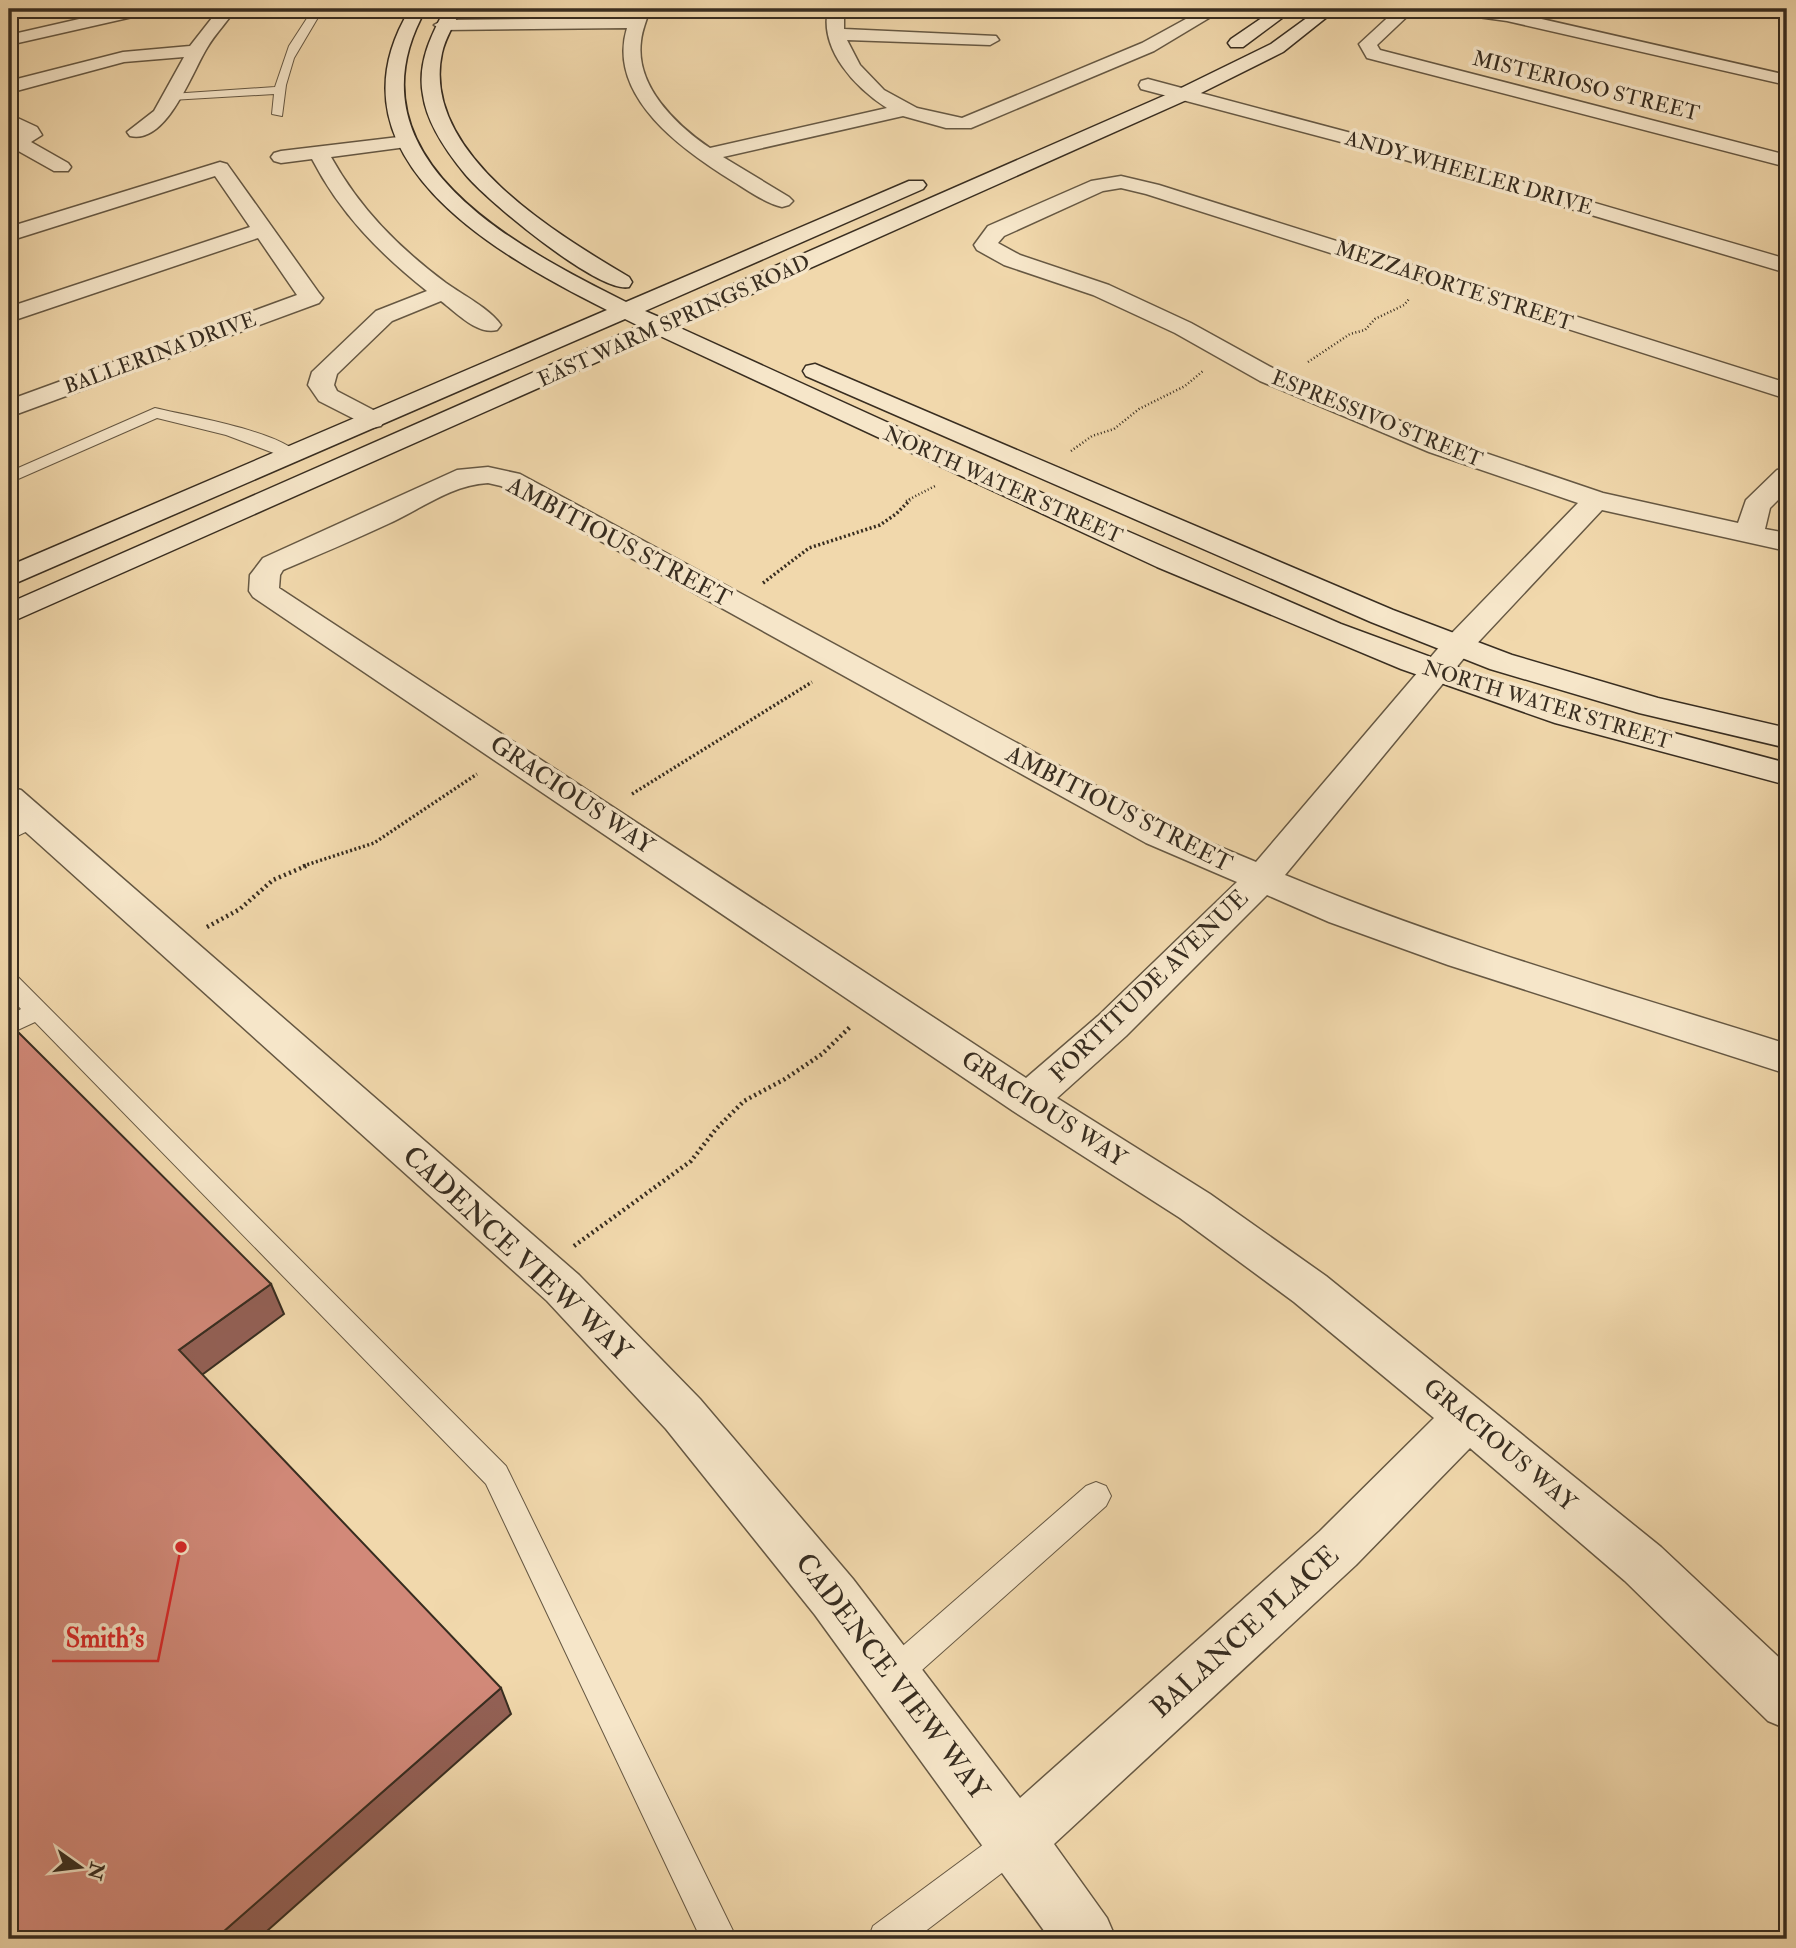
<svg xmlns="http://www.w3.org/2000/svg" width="1796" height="1948" font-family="'IM FELL Double Pica',serif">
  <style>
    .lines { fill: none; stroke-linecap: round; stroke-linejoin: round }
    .lane-casing { stroke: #665843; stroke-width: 2 }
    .street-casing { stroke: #665843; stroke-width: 3 }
    .secondary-casing { stroke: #382d20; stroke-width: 3 }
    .path-far2 { stroke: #382d20; stroke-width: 2.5; stroke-dasharray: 1 2.5; stroke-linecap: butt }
    .path-far1 { stroke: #382d20; stroke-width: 3.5; stroke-dasharray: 2 2.5; stroke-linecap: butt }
    .path { stroke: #382d20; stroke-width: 4.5; stroke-dasharray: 2 3.5; stroke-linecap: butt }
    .lane { fill: #f6e6c9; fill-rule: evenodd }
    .street { fill: #f6e6c9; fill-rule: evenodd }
    .secondary { fill: #f6e6c9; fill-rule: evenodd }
    .shaded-wall { fill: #936055; stroke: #382d20; stroke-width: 2 }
    .building { fill: #d28979; stroke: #382d20; stroke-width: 2 }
    .labels { text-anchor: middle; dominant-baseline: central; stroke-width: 7; stroke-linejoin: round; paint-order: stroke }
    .far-street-label { font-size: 21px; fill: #382d20; stroke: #f6e6c9 }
    .street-label { font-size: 24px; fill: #382d20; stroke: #f6e6c9 }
    .near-street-label { font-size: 28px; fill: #382d20; stroke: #f6e6c9 }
    .leader { fill: none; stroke: #d62828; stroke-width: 2.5 }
    .callout-dot { fill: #d62828; stroke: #f6e6c9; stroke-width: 2.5 }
    .callout-label { font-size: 26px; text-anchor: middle; font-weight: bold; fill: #d62828; stroke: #f6e6c9; stroke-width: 7; stroke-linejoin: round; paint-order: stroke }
  </style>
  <rect width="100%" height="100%" fill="#f1d8ac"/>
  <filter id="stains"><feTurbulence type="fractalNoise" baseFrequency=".00286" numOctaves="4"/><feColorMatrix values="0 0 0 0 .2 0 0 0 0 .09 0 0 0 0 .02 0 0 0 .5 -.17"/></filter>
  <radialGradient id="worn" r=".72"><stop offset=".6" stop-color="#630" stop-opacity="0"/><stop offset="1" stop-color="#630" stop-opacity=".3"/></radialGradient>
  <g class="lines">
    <defs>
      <g id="lane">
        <path d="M313,9H323L294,58L286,85L282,116L272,114L274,94L171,100L165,97L171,94L275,87L289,46Z"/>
        <path d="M155,408C188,416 279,431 300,455L292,460L226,435L157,418L9,483V472Z"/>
        <path d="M33,813L40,815L43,820L40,825L9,840V824Z"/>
        <path d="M9,974L17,976L506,1466L737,1939H701L486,1484L35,1022L9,1034V1016L21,1009L9,996Z"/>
        <path d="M1096,1482L1106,1486L1111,1496L1106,1506L904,1686L893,1691L882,1686L877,1675L882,1664L1086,1486Z"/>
        <path d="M1015,1825L1027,1830L1032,1842L1027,1854L915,1939H868L873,1926L1003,1830Z"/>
      </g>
      <g id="street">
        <path d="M123,9H152L150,13L9,45V35Z"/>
        <path d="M219,9H236C227,22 215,34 207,48C192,72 167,145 130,136L127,132L154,111L184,57L124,62L9,93V81L123,52L190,46Z"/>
        <path d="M634,9H650C647,19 642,30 641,41C635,86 676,125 710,148L887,108C856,88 819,50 828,9H844V29L996,36L999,40L990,45L847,40L860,65L884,90L917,108L962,118L1142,43L1204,9H1224L1154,51L971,128H946L903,116L723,157L789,197L793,201L789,205L782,207C765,203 749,191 734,182C684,151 606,97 627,28L443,30L434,25L443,20L631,18Z"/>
        <path d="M1397,9H1415L1377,45L1380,50L1787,155V167L1367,58L1359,44Z"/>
        <path d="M1448,9L1507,11L1787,75V85L1507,21L1456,14Z"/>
        <path d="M1148,79L1389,143L1787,259V273L1375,151L1141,89L1139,85L1141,81Z"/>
        <path d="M9,114L37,127L42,135L31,142L68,163L71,167L68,171H54L13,148L9,149V136L19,133L9,128Z"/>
        <path d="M407,136L414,138L417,142L414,146L331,157C360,209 398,247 446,283C463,295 489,308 501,325L497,330C477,335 457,313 441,301L392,321L337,374L334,385L337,391L381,414L385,420L381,426L372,428L319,401L308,385L312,372L376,311L427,291C379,253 340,213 312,159L281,163L274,161L271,157L274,153L281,151Z"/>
        <path d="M220,162L227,164L319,293L323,298L319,303L9,417V400L297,295L258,238L9,322V307L250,227L215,176L9,241V227Z"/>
        <path d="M1121,176L1159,185L1787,383V399L1146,194L1121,188L1103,191L1004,236L998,243L1020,255L1109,285L1191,323L1278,371L1447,440L1603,493L1738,523L1746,500L1777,470L1787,468V491L1770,508L1765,529L1787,533V551L1602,510L1469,652L1285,875C1448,943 1619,991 1787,1044V1074L1448,965L1329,922L1267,895L1126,1036L1057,1098L1210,1194L1326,1276L1661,1547L1787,1665V1729L1768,1721L1625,1581L1470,1448L1356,1565L1054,1844L1107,1918L1116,1939H1050L815,1615L666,1429L547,1301L9,817V787L21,790L579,1275L700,1399L853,1579L1020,1798L1320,1531L1434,1418L1294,1302L1180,1218L1013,1111L253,597L249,591L250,575L263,558L457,470L488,467L520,474L1172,827L1256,862L1447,638L1578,503L1429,452L1260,381L1175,333L1093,295L1004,265L977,250L974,245L988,226L1091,181ZM488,483L501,486L1146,843L1237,882L1098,1016L1026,1078L279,588L280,575L283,570C318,555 354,540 388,524C421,509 451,485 488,483Z"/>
      </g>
      <g id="secondary">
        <path d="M410,9H426C342,157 516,247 626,302L909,181H923L926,185L923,189L645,311L659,317L1177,90L1271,44L1319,9H1337L1283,52L1191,98L678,327L1097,518L1341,624L1542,698L1787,763V785L1555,723L1401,669L1157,567L658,335L9,623V603L639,326L625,319L9,586V566L607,310C495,254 321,156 410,9Z"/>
        <path d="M445,9H461C455,23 445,38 442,53C420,153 558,235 629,277L632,282L629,287C599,294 486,200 465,174C447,152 427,124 423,95C417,63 431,36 445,9Z"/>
        <path d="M1275,9H1294L1243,47H1231L1228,43L1231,39Z"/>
        <path d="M815,364L1393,610L1512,655L1658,698L1787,728V748L1639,713L1490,669L1371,622L806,376L803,371L806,366Z"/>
      </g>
    </defs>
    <use href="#lane" class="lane-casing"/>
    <use href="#street" class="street-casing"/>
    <use href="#secondary" class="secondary-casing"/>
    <g class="path-far2">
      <path d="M1308,362L1350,334L1365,330L1375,319L1404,305L1409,299"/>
      <path d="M1071,451L1092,436L1114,429L1139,409L1185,386L1203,371"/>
      <path d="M906,501L935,486"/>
    </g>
    <g class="path-far1">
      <path d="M763,583L809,548L880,525L896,514L910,500"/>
      <path d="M632,794L812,682"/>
      <path d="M303,866L374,843L477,774"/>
    </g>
    <g class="path">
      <path d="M207,927L240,909L273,880L308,865"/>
      <path d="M574,1246L691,1161L716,1129L744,1101L785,1079L822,1054L850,1027"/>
    </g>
    <use href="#lane" class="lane"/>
    <use href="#street" class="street"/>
    <use href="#secondary" class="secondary"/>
  </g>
  <g class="shaded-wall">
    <path d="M271,1284L284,1314L195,1380L179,1350Z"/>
    <path d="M501,1688L511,1714L258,1939H215Z"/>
  </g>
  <path class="building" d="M9,1023L271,1284L179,1350L501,1688L215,1939H9Z"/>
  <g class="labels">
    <g class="far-street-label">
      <text transform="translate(1586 86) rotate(14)">MISTERIOSO STREET</text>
      <text transform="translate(1469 173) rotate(16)">ANDY WHEELER DRIVE</text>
      <text transform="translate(1454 286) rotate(18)">MEZZAFORTE STREET</text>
      <text transform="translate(674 321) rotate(-24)">EAST WARM SPRINGS ROAD</text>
      <text transform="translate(160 353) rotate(-20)">BALLERINA DRIVE</text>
      <text transform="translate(1377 419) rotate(22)">ESPRESSIVO STREET</text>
      <text transform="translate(1003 485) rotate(24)">NORTH WATER STREET</text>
      <text transform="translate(1547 705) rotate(17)">NORTH WATER STREET</text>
    </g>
    <g class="street-label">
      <text transform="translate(619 542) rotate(28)">AMBITIOUS STREET</text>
      <text transform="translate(572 795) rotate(34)">GRACIOUS WAY</text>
      <text transform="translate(1119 809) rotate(27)">AMBITIOUS STREET</text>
      <text transform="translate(1149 986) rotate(-44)">FORTITUDE AVENUE</text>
      <text transform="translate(1044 1109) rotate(33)">GRACIOUS WAY</text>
      <text transform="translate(1500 1445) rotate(40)">GRACIOUS WAY</text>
    </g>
    <g class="near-street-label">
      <text transform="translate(517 1254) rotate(43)">CADENCE VIEW WAY</text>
      <text transform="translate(1245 1632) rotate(-42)">BALANCE PLACE</text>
      <text transform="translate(892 1677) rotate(53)">CADENCE VIEW WAY</text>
    </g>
  </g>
  <path class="leader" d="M181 1547L158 1661H52"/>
  <circle class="callout-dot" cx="181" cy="1547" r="7"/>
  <g class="callout-label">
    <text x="105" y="1647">Smith's</text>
  </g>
  <rect width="1796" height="1948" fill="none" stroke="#f1d8ac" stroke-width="35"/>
  <rect x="10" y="10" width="1775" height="1927" fill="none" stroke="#382d20" stroke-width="3.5"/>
  <rect x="18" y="18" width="1761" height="1913" fill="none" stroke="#382d20" stroke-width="2"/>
  <g transform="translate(80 1867) rotate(104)" stroke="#f6e6c9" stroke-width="5" paint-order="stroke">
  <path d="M0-5L12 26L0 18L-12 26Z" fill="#382d20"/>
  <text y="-10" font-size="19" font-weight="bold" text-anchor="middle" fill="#382d20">N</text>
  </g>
  <rect width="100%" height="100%" filter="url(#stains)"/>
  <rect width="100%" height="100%" fill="url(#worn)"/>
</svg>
